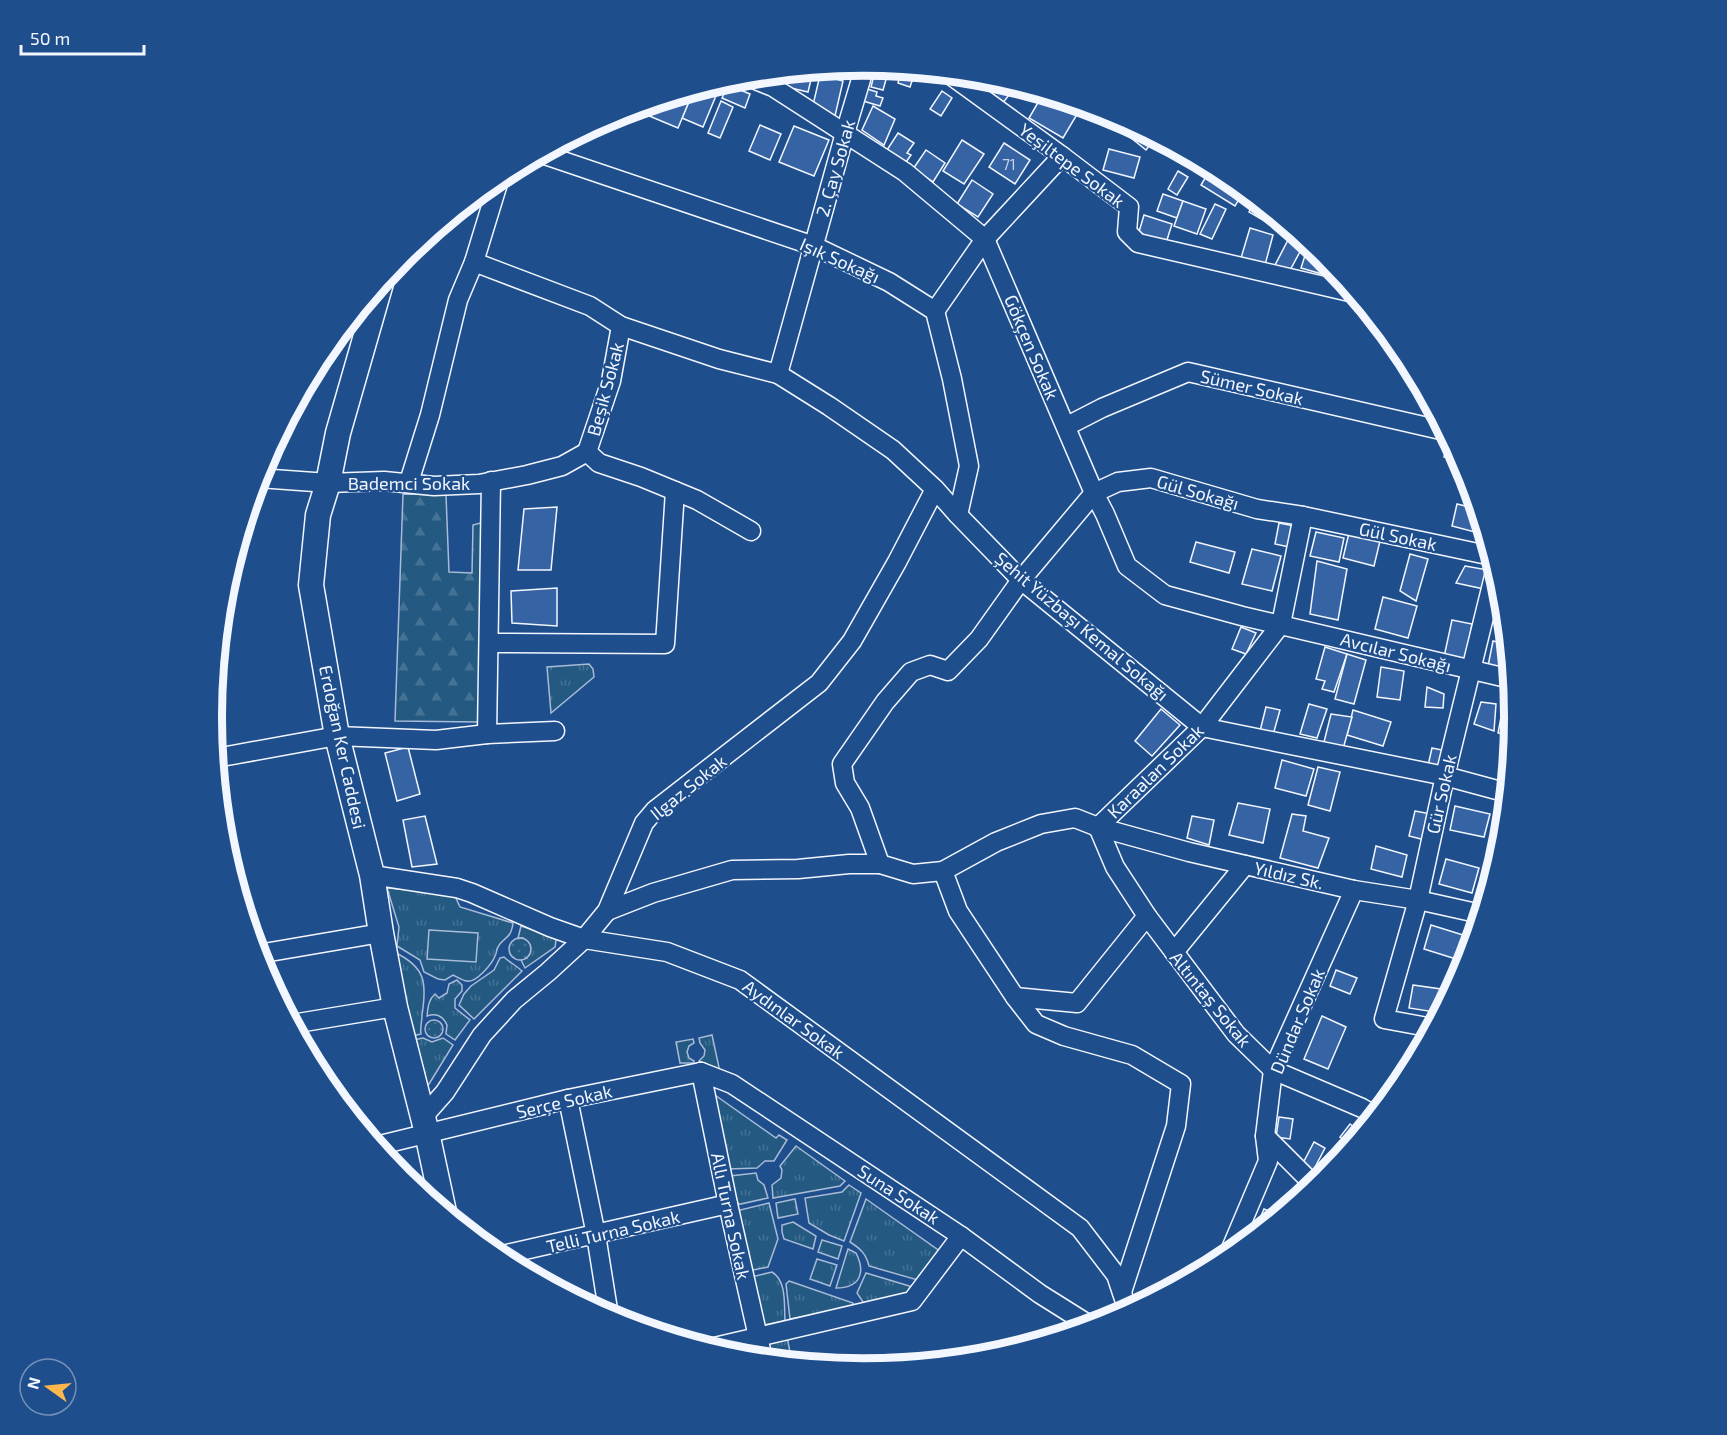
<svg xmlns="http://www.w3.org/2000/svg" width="1727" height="1435" font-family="'Exo 2',sans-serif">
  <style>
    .grass { fill: url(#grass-tufts); stroke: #a8bbd7; stroke-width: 1.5 }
    .forest { fill: url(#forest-firs); stroke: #a8bbd7; stroke-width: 1.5 }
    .park { fill: url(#park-dots); stroke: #a8bbd7; stroke-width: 1.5 }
    .garden { fill: #245a82; stroke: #a8bbd7; stroke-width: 1.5 }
    .building { fill: #3563a3; stroke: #f2f6ff; stroke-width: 1.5 }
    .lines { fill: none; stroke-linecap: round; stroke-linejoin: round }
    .minor-casing { stroke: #f2f6ff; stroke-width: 21 }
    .major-casing { stroke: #f2f6ff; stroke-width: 27 }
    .minor { stroke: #1f4e8c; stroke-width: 18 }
    .major { stroke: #1f4e8c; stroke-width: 24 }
    .labels { text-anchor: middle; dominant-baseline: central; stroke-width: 4.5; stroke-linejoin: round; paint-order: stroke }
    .number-label { font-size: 15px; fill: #c3d1e8 }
    .street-label { font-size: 18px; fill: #f2f6ff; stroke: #1f4e8c }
    .rim { fill: none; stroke: #f2f6ff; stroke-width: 8 }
  </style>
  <defs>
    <pattern id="grass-tufts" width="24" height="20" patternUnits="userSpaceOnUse" patternTransform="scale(1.5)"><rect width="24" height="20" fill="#245a82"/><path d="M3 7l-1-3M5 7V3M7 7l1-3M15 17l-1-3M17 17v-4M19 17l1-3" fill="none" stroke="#447295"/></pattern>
    <pattern id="forest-firs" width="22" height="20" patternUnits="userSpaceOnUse" patternTransform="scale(1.5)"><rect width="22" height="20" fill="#245a82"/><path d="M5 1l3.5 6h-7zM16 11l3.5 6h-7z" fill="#447295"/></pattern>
    <pattern id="park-dots" width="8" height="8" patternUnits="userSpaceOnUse" patternTransform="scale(1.5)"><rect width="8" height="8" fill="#245a82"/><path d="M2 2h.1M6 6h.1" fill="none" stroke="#447295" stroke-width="1.8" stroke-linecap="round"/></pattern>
  </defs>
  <rect width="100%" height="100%" fill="#1f4e8c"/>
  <g class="grass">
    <path d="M589,664L593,669L594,677L551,713L547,667Z"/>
    <path d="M387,888L454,894L460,907L513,923C511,940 503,937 498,947C496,950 497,953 495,956C492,964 476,983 467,981C463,981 457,977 453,975L445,980L438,979L424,972L420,960L397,946L399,927Z"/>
    <path d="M521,926L549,935L556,940L555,947L525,968L521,960L527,958L523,938H518Z"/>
    <path d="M394,952C426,967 427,983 422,1015C422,1022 420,1027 421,1034L412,1036Z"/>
    <path d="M504,957C510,963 516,965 522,971L474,1019L459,1005L464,994L471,986L494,970L500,958Z"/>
    <path d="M457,980L462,985V991L455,999V1008L470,1020L455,1040L446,1034L447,1025C443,1016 436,1013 427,1016C428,1008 428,1000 435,994L439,998L447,993L449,984Z"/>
    <path d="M712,1035L720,1072L699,1064V1061L704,1056L705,1050L700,1043L699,1038Z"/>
    <path d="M423,1038L432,1042L443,1038L453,1045L429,1084L422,1086L413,1040Z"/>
    <path d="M693,1039L694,1043L689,1046L687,1052L689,1058L694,1061V1063H680L676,1042Z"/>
    <path d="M712,1093L776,1138L779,1135L787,1140L774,1161H765L757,1168L728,1169Z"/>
    <path d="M796,1146L845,1181L840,1186L773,1198L772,1185L781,1178L782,1170L780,1166Z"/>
    <path d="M756,1173L758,1180L764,1185L768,1198L736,1205L730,1176Z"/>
    <path d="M849,1185L861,1193L844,1241L829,1235L809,1223L805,1198L842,1192Z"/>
    <path d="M795,1199L798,1214L778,1218L776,1203Z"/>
    <path d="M866,1199L941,1252L921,1281L869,1266C866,1254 861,1249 850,1242Z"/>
    <path d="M769,1203L778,1239L768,1267L748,1271L736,1211Z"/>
    <path d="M793,1222L816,1236L813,1249L784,1239L782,1232V1225Z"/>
    <path d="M822,1240L842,1246L838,1259L818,1252Z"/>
    <path d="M848,1249L856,1253C866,1273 860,1288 836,1288Z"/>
    <path d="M817,1259L837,1265L830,1286L810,1279Z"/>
    <path d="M772,1272C787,1281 784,1305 785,1321L760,1326L751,1277Z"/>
    <path d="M866,1273L916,1288L913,1293L865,1305L857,1293Z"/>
    <path d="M789,1281L853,1303L854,1307L790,1319L786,1284Z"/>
    <path d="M787,1337L790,1352L786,1355L782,1361L768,1360L765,1341Z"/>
  </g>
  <path class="forest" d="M403,494L446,495L449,572L472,573L473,525L484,522L479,722L395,721Z"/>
  <g class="park">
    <circle cx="520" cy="949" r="11"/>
    <circle cx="434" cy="1029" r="9"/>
  </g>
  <path class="garden" d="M429,930L478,933L476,962L427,959Z"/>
  <g class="building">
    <path d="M876,67L889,69L883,90L871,87Z"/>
    <path d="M813,71L808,92L774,84L776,75Z"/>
    <path d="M900,74L913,78L910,87L898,83Z"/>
    <path d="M820,75L843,81L835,116L813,105Z"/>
    <path d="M987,78L1016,86L1002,104L980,88Z"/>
    <path d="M717,84L720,86L703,127L682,118L693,92Z"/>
    <path d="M728,85L750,94L745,108L722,98Z"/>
    <path d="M867,89L877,92L876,96L883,98L880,106L863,101Z"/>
    <path d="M942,91L952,98L941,116L930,109Z"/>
    <path d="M693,92L678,128L647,115L652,104Z"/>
    <path d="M1043,94L1082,106L1063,138L1029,118Z"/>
    <path d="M721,101L733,107L720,138L708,133Z"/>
    <path d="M873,106L895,119L884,145L862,130Z"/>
    <path d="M760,125L781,134L770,160L749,151Z"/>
    <path d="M1131,125L1155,138L1146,150L1125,133Z"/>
    <path d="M794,126L829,140L814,176L779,162Z"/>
    <path d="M898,133L914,143L907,153L911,155L904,165L885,153Z"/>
    <path d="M962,140L984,154L964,184L943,171Z"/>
    <path d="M1004,143L1030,160L1015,184L989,167Z"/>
    <path d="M1109,149L1140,157L1134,178L1103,170Z"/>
    <path d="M926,150L945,163L933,182L913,169Z"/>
    <path d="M1203,164L1226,176L1244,191L1235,206L1201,185L1210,170L1202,165Z"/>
    <path d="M1178,171L1188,177L1177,195L1168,189Z"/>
    <path d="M972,180L993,194L978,217L957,204Z"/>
    <path d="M1163,194L1183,201L1177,218L1157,211Z"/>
    <path d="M1255,200L1277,218L1273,226L1249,212Z"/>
    <path d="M1183,201L1206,209L1197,234L1174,226Z"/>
    <path d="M1215,204L1226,209L1212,239L1200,234Z"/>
    <path d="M1144,215L1172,224L1166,243L1138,235Z"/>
    <path d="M1250,228L1273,235L1265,265L1241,258Z"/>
    <path d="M1296,233L1309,245L1294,239Z"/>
    <path d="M1288,240L1302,248L1288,274L1274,267Z"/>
    <path d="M1308,246L1313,247L1326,260L1322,274L1301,268Z"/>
    <path d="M1446,449L1456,451L1462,461L1444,457Z"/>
    <path d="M1457,504L1478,509L1486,535L1452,526Z"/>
    <path d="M557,507L551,570H518L524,509Z"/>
    <path d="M1279,523L1299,527L1294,548L1275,544Z"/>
    <path d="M1316,532L1344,538L1339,562L1310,556Z"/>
    <path d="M1349,533L1380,541L1374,566L1343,558Z"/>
    <path d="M1196,542L1235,552L1229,573L1190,562Z"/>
    <path d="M1252,549L1281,556L1272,591L1242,584Z"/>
    <path d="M1410,554L1428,559L1416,601L1400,591Z"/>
    <path d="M1317,561L1347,569L1338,620L1310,614Z"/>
    <path d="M1465,566L1488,570L1484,589L1456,583Z"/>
    <path d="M557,588V626L512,623L511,591Z"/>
    <path d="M1383,597L1417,606L1408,638L1375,629Z"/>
    <path d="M1452,620L1472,624L1465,661L1444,657Z"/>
    <path d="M1241,627L1256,633L1246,654L1232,649Z"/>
    <path d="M1493,641L1508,644L1509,661L1507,671L1488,666Z"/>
    <path d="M1325,647L1347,654L1334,692L1322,689L1325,681L1316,679Z"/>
    <path d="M1347,654L1366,660L1354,704L1335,699Z"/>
    <path d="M1381,667L1404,671L1400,700L1377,697Z"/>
    <path d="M1427,687L1444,694L1443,708L1425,707Z"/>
    <path d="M1481,702L1496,704L1494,731L1474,724Z"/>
    <path d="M1504,702L1514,704L1515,718L1513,736L1498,733Z"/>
    <path d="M1309,704L1327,709L1317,738L1300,734Z"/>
    <path d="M1266,707L1280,710L1273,735L1260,731Z"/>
    <path d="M1161,709L1180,725L1152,756L1135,741Z"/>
    <path d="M1353,710L1391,722L1383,746L1347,735Z"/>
    <path d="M1331,714L1352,717L1343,749L1323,746Z"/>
    <path d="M408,747L420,794L397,801L385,753Z"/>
    <path d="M1432,748L1447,751L1441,774L1427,770Z"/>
    <path d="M1282,760L1314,769L1306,796L1275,788Z"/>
    <path d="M1318,767L1340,772L1330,811L1308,805Z"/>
    <path d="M1238,803L1270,809L1263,843L1229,835Z"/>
    <path d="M1455,806L1490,814L1484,837L1450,830Z"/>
    <path d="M1415,811L1431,814L1425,840L1409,836Z"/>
    <path d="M1292,814L1306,816L1303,831L1329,838L1318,868L1280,858Z"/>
    <path d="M425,816L437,864L412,867L403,820Z"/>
    <path d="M1192,816L1214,820L1209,845L1187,838Z"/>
    <path d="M1376,846L1407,855L1402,877L1371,869Z"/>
    <path d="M1446,859L1479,868L1472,893L1439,884Z"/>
    <path d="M1431,925L1463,935L1456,959L1424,949Z"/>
    <path d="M1336,970L1357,978L1350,994L1330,986Z"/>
    <path d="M1413,985L1448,990L1446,1004L1441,1013L1409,1008Z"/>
    <path d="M1322,1016L1346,1027L1328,1069L1304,1059Z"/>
    <path d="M1279,1117L1293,1119L1290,1139L1276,1137Z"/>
    <path d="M1350,1124L1361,1132L1351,1145L1340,1137Z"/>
    <path d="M1314,1142L1325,1148L1313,1171L1302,1165Z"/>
    <path d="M1264,1209L1279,1215L1252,1237Z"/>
  </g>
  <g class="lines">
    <defs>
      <g id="minor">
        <path d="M949,74L1062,156L1129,207L1127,232L1138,243L1354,293"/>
        <path d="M748,77L773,87L905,172L985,239L1094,493L1105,514L1127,566L1165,595L1242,616L1511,679"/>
        <path d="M542,154L814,246L889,282L935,311L952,379L969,466L958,515"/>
        <path d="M474,262L590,306L621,326L719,359L778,374L829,406L893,450L935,489L958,515L1021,580L1202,727L1445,776L1508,793"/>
        <path d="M935,311L985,239L1062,156"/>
        <path d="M778,374L845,133L865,66"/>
        <path d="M1067,426L1102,408L1188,372L1445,431"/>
        <path d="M587,452L611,381L621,326"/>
        <path d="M259,478L328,483L384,481L434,486L479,484L527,475L562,466L587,452L599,463L641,477L697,500L751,531"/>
        <path d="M409,482L430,415L458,300L474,262L500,177"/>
        <path d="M489,643L665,644L675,491"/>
        <path d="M487,734L491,481"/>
        <path d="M216,758L337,736L436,740L487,734L555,731"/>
        <path d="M1098,827L1115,867L1147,916L1236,1034L1273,1070L1362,1108L1376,1116"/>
        <path d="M1098,827L1202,727L1281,624L1303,516"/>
        <path d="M880,864L860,808L845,783L842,764L885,702L911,672L930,665L948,671L979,639L1021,580L1094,493L1118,482L1151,478L1257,509L1303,516L1492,556"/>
        <path d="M943,871L958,911L1015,997L1036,1024L1064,1036L1132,1055L1181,1084L1176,1126L1122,1292"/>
        <path d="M372,875L457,888L472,893L550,927L584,939L667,952L740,980L1080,1228L1116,1275L1128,1311"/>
        <path d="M607,911L653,893L732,870L798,869L849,864H880L913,874L943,871L996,842L1041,824L1075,818L1098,827L1189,852L1354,890L1418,900L1481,914"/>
        <path d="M1174,952L1245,865"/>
        <path d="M258,954L381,933"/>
        <path d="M1015,997L1077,1003L1147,916"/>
        <path d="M292,1024L395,1007"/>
        <path d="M1433,1028L1384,1019L1418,900L1445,776L1496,568"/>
        <path d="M701,1072L732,1084L961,1236L1040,1294L1091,1326"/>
        <path d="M701,1072L728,1204L763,1359"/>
        <path d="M568,1099L596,1235L609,1316"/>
        <path d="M423,1117L445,1092L482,1035L514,1000L548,972L584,939L607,911L644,823L655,810L819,683L852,641L897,562L935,489"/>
        <path d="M1265,1136L1315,1186"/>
        <path d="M376,1146L568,1099L701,1072"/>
        <path d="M498,1256L728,1204"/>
        <path d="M1227,1258L1268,1161L1265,1136L1273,1070L1354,890"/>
        <path d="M710,1348L912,1301L961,1236"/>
      </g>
      <path id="major" d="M381,283L338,433L328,483L318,515L311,585L337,736L372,875L381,933L395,1007L427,1133L444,1212"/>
    </defs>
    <use href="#minor" class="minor-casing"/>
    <use href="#major" class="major-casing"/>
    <use href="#minor" class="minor"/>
    <use href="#major" class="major"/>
  </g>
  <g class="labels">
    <g class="number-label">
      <text x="1009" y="164">71</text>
    </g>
    <g class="street-label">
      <text transform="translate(1072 165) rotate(37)">Yeşiltepe Sokak</text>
      <text transform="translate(835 168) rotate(-74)">2. Çay Sokak</text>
      <text transform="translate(840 260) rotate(24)">Işık Sokağı</text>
      <text transform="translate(1032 347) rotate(67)">Gökçen Sokak</text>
      <text transform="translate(1252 387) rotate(13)">Sümer Sokak</text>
      <text transform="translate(605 389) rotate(-75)">Beşik Sokak</text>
      <text x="409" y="483">Bademci Sokak</text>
      <text transform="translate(1198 492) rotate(16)">Gül Sokağı</text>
      <text transform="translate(1398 536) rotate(12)">Gül Sokak</text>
      <text transform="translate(1082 626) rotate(40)">Şehit Yüzbaşı Kemal Sokağı</text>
      <text transform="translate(1396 652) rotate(14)">Avcılar Sokağı</text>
      <text transform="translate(343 747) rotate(78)">Erdoğan Ker Caddesi</text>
      <text transform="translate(1155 771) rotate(-44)">Karaalan Sokak</text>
      <text transform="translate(688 787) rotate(-39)">Ilgaz Sokak</text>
      <text transform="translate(1441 794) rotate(-77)">Gür Sokak</text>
      <text transform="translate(1289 875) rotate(13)">Yıldız Sk.</text>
      <text transform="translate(1211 999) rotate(51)">Altıntaş Sokak</text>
      <text transform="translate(794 1019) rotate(36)">Aydınlar Sokak</text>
      <text transform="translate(1297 1021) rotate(-67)">Dündar Sokak</text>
      <text transform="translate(564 1101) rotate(-13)">Serçe Sokak</text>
      <text transform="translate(899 1194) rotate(33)">Suna Sokak</text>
      <text transform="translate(731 1216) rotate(78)">Allı Turna Sokak</text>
      <text transform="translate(613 1231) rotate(-13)">Telli Turna Sokak</text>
    </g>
  </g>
  <path d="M0 0H1727V1435H0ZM222 717a641 641 0 1 1 1282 0a641 641 0 1 1-1282 0Z" fill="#1f4e8c" fill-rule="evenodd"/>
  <path class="rim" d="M222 717a641 641 0 1 1 1282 0a641 641 0 1 1-1282 0Z"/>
  <g transform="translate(48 1387) rotate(285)"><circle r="28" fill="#1f4e8c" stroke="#7391ba" stroke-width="1.5"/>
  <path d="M0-4.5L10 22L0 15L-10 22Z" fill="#ffb74d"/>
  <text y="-9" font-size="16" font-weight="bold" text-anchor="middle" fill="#f2f6ff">N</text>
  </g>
  <path d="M21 45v9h123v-9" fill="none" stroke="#f2f6ff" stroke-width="3"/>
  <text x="30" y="45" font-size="18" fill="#f2f6ff" stroke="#1f4e8c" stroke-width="4.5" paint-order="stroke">50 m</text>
</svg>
